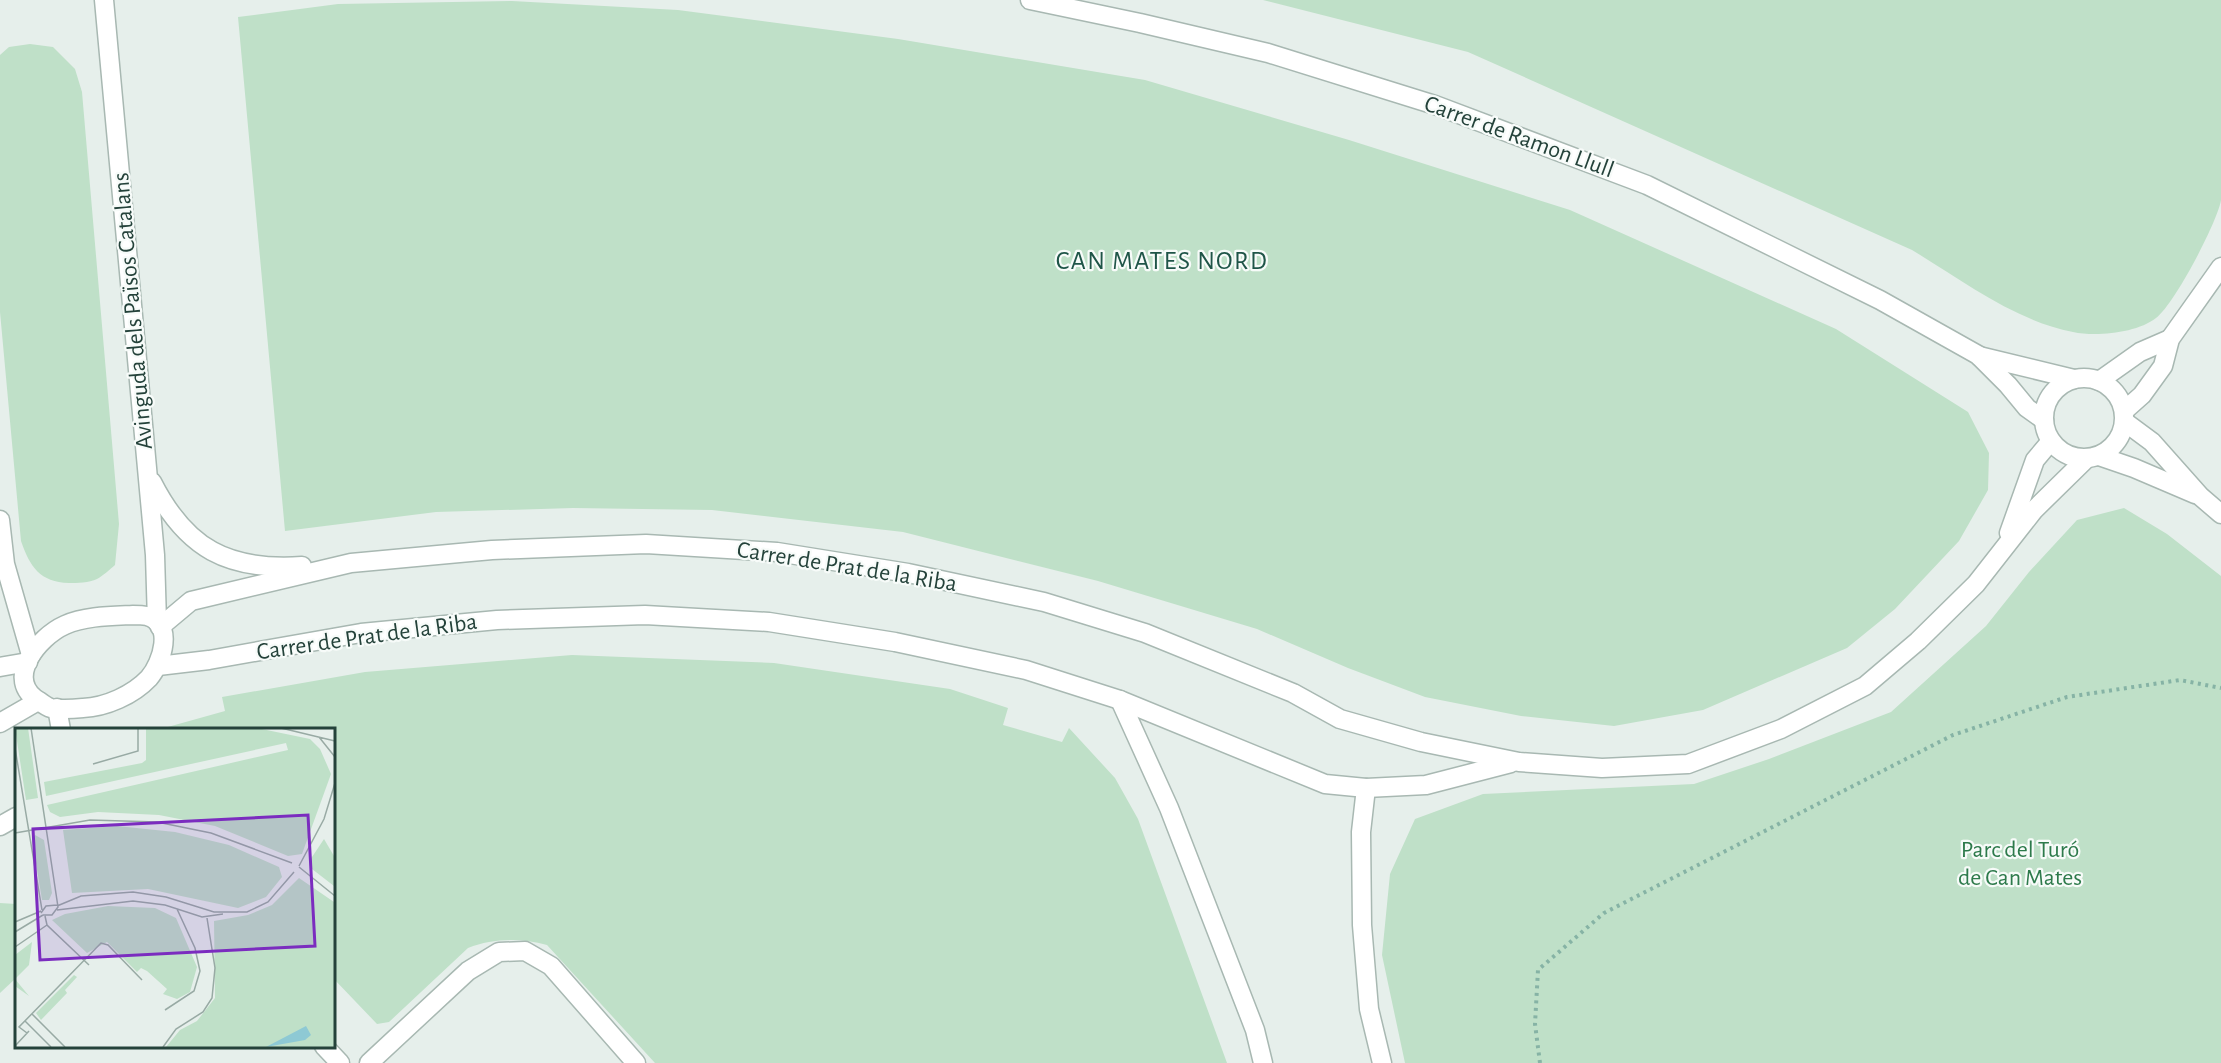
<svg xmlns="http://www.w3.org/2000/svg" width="2221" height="1063" font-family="'Alegreya Sans',sans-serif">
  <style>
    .green { fill: #bfe0c8 }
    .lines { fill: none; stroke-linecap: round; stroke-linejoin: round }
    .lane-casing { stroke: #a8b8b2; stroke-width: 21 }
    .street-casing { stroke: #a8b8b2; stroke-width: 21 }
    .path { stroke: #86b3a5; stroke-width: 4; stroke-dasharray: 3 4.5; stroke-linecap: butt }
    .lane { stroke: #fff; stroke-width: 18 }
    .street { stroke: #fff; stroke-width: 18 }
    .labels { text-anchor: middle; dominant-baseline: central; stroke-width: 4.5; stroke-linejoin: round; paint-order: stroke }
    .street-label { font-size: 24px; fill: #24423a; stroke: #f7fbf9 }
    .park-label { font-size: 24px; fill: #2d7a4b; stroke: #f7fbf9 }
    .neighbourhood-label { font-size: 26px; letter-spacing: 1.5px; fill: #1f5548; stroke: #f7fbf9 }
    .inset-road { fill: none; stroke: #98aaa4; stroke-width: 1.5 }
    .view { fill: #7b2cbf; fill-opacity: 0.15; stroke: #7b2cbf; stroke-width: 3 }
    .inset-edge { fill: none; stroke: #24423a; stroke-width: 3 }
  </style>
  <rect width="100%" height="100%" fill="#e6efeb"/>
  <g class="green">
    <path d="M1263,0H2221C2221,47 2221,94 2221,141C2221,160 2221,181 2221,200C2218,221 2174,305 2156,318C2137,333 2096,337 2073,332C2015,321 1962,280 1912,250L1468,52Z"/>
    <path d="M512,1L678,10L898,39L1145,80L1349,140L1570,210L1836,329L1968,412L1989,453L1988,490L1959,541L1895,609L1847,648L1703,710L1614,726L1521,716L1425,697L1348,668L1257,629L1098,581L903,532L712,510L573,508L436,512L285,531L238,17L338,4Z"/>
    <path d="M30,44L53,47L75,69L82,92L119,524L115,565C110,569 103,576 97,579C89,583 77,583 69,583C40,582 30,567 21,541L0,312V55L9,47Z"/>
    <path d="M2124,508L2167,534L2221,576V1063H1405L1382,955L1390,874L1415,819L1483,794L1694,784L1769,759L1891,712L1986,626L2029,572L2077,520Z"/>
    <path d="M572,655L774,663L950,689L1008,708L1003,725L1062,742L1069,728L1115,778L1138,819L1227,1063H655L547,945C520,938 494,938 468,948L389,1022L377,1024L333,978V730H157L225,711L222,697L365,672Z"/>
    <path d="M0,903L16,904V978L0,993Z"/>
  </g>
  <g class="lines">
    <defs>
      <g id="lane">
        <path d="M1120,700L1169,808L1255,1030L1263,1063"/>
        <path d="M57,708L61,730"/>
        <path d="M0,826L16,817"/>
        <path d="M324,1046L340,1063"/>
        <path d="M369,1063L468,971L499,952L525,951L551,966L636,1063"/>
      </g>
      <g id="street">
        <path d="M104,0L155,555L157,622"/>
        <path d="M1030,0L1140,23L1268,53L1435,105L1647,185L1880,300L1978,355L2008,385L2027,408L2044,420"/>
        <path d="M1979,356L2074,379"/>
        <circle cx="2084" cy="418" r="40"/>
        <path d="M2099,381L2140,352L2170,339"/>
        <path d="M2124,411L2142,395L2163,366L2170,339L2221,267"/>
        <path d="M2125,422L2152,442L2200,496L2221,514"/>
        <path d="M2099,456L2134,468L2195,494"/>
        <path d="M152,482C186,549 228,571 302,566"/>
        <path d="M0,520L5,564L31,655"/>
        <path d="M2009,533L2035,460L2051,441"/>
        <path d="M133,615C137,615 142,615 147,616C175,623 162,663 149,678C133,695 106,707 83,708C73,709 62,710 51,708C47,707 43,704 39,701C3,680 38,637 65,625C85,616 111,616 133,615Z"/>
        <path d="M160,627L191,601L351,563L492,550L646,544L777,552L908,573L1044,602L1145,633L1293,693L1340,719L1421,742L1519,762L1602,768L1688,764L1781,729L1865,686L1918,641L1976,584L2034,510L2086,459"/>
        <path d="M158,666L209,660L361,633L497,620L645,615L769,622L895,642L1026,670L1120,700L1325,784L1366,788L1426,785L1511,763"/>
        <path d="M0,667L28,662"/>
        <path d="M0,723L38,701"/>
        <path d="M1366,788L1361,832L1362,925L1369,1009L1382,1063"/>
      </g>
    </defs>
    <use href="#lane" class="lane-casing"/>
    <use href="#street" class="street-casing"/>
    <path class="path" d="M1540,1063L1535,1024L1538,970L1604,913L1953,735L2067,697L2180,680L2221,688"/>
    <use href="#lane" class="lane"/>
    <use href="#street" class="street"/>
  </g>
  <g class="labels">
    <g class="street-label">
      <text transform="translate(1519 137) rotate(20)">Carrer de Ramon Llull</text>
      <text transform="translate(133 311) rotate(-95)">Avinguda dels Països Catalans</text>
      <text transform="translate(847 567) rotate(9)">Carrer de Prat de la Riba</text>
      <text transform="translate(367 637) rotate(-8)">Carrer de Prat de la Riba</text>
    </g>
    <g class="park-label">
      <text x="2020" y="850">Parc del Turó<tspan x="2020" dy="28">de Can Mates</tspan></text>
    </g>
    <g class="neighbourhood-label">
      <text x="1162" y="261">CAN MATES NORD</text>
    </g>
  </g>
  <g transform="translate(15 728)">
    <rect width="320" height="320" fill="#e6efeb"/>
    <path d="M0,0H13L23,70L11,72ZM131,0H242L295,11L305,21L316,46L287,126L273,128L200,98L144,87L83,84L45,89L35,84L32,77L273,22L271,15L31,68L29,54L127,35L131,32ZM102,98L160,104L214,117L264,139L267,149L251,169L223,180L133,161L57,165L48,102ZM20,107L29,112L37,165L34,172H27L17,111ZM309,111L319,128V158L297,141L295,132ZM284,150L319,174V319H151L165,302L182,293L200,270L199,193L233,187L257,177ZM93,178L140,180L161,190L182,239L175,264L162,271L148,266L152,261L132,243L126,240L122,244L92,214L72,225L37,192L50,186ZM17,214L14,237L0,251L14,268L0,258V227ZM59,247L62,249L50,262L52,265L26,292L21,285Z" fill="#bfe0c8"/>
    <path d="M291,298L296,307L290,312L251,319Z" fill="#8ec9d4"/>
    <path class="inset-road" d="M16,0L43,179L37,187H28M266,0L320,13M304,9L320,29M0,20L27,182M78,36L123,23V0M0,105L75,92L142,94L196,105L277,135M284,138L309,91L320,55M284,139L320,168M42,178L66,168L118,164L151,169L199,184H232L253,174L279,144M42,182L118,173L150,177L187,189L208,186M26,185L31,178L42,177M30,188L32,197L74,237M0,194L26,183M0,204L28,187M0,219L32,197M150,282L179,263L185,243L180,220L162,181M17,286L50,319M10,293L36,319M12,305L4,299L86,215L93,217L127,252M0,318L14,303M148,319L161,301L188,284L197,270L200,240L192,190"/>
    <path class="view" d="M293,87L300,218L25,232L18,101Z"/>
    <rect width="320" height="320" class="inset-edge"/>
  </g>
</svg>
